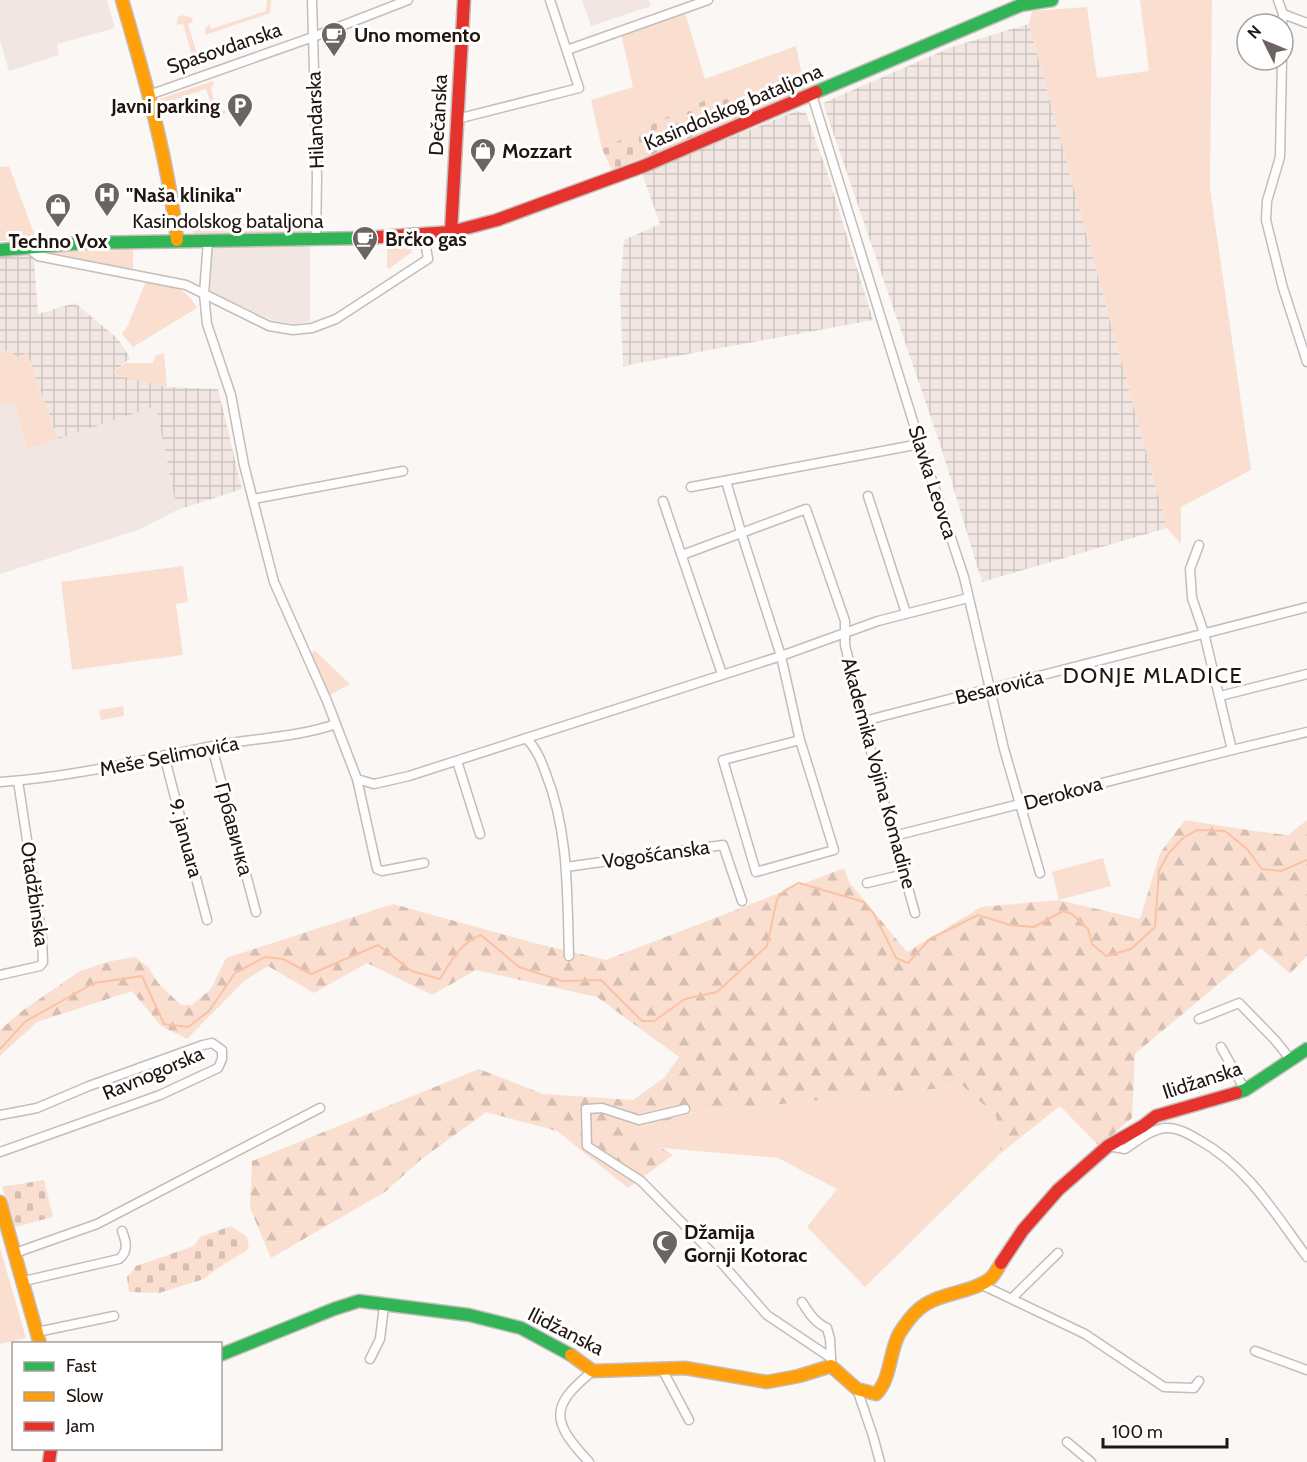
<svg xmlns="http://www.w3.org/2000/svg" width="1307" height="1462" font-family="Cabin,sans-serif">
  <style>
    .built { fill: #f1e6e1 }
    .industrial { fill: url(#industrial-grid) }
    .grass { fill: #fadfd1 }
    .forest { fill: url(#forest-firs) }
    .cemetery { fill: url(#cemetery-stones) }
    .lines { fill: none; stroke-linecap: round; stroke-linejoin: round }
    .stream { stroke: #fbc1a4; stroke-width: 2 }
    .street-casing { stroke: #c4bdb9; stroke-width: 11 }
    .fast-casing { stroke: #c4bdb9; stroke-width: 15 }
    .slow-casing { stroke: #c4bdb9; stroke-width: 15 }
    .jam-casing { stroke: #c4bdb9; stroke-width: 15 }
    .street { stroke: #fefefe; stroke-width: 8 }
    .fast { stroke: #30b455; stroke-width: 12 }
    .slow { stroke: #ff9f0a; stroke-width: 12 }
    .jam { stroke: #e5322d; stroke-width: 12 }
    .labels { text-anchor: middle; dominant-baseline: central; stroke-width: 6; stroke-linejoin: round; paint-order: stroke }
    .poi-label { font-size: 20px; font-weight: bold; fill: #20150f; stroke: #fff; text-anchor: start }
    .street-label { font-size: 20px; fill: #20150f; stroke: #fff }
    .quarter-label { font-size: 22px; letter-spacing: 1.5px; fill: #20150f; stroke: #fff }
  </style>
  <defs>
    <pattern id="industrial-grid" width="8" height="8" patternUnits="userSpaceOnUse" patternTransform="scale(1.5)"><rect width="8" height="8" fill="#f1e6e1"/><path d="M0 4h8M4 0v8" fill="none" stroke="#cec4c0"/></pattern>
    <pattern id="forest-firs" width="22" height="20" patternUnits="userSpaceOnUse" patternTransform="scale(1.5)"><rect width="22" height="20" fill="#fadfd1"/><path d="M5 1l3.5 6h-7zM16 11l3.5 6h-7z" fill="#d6beb2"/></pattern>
    <pattern id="cemetery-stones" width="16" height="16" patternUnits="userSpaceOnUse" patternTransform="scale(1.5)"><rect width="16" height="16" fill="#fadfd1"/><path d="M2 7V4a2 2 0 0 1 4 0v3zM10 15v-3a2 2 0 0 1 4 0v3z" fill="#d6beb2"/></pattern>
  </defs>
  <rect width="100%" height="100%" fill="#faf7f5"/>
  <g class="built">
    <path d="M0,0H107L115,28L57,44L59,55L9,71L0,40Z"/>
    <path d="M582,0H649L651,6L591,26Z"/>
    <path d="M217,245L310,246V321L295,324L272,320L208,292L212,252Z"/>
    <path d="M14,401L28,449L156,406L177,510L138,530L0,574V407Z"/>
  </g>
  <g class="industrial">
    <path d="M1029,24L1167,528L982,582L941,447L823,103L952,47Z"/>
    <path d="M796,111L806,113L827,172L873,320L623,366L620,291L624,240L660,224L642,173Z"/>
    <path d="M29,252L34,260L38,314L75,303L118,339L130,358L114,372L167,387L218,389L242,489L177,510L156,406L58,439L27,353L15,359L11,349L0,353V256Z"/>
  </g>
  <g class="grass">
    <path d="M267,0H271L270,13L205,35V29L209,24L211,29L266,11Z"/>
    <path d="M1140,0H1212L1210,189L1251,470L1181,507V544L1167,528L1029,24L1032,11L1087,7L1097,78L1149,71Z"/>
    <path d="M685,13L705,79L796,46L805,90L738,121L726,92L679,111L602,149L591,100L633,87L620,29Z"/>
    <path d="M183,15L192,18L193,22L188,24L197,54L192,56L183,24L176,25L178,17Z"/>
    <path d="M213,81L214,84L211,88L217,112L225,110V113L221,119L217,121L206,89L161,104L159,99Z"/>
    <path d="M9,166L36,239L0,241V167Z"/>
    <path d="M188,215L212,217L213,224L313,222L310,232L300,236L194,235Z"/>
    <path d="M412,246V252L390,268H387V248Z"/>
    <path d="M133,250V269L47,255L45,252Z"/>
    <path d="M146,281C170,287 184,284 197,308L133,347L122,334L128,325Z"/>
    <path d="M11,349L15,359L27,353L58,439L28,449L14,402L0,407V353Z"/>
    <path d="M164,353L167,387L123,377L113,373L125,363H153L155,356Z"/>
    <path d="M183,566L188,602L176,604L183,655L72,670L61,582Z"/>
    <path d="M314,650L350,684L330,695L311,655Z"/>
    <path d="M123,706L124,716L101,720L99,710Z"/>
    <path d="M1103,858L1111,886L1059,900L1052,872Z"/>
    <path d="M963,1086L996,1116L1001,1153L865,1287L807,1227L837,1189L778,1158L662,1148L633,1130L692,1113Z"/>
    <path d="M0,1248L26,1338L0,1344Z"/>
  </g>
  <path class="forest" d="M1185,820L1254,831L1288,835L1307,820V956L1290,974L1261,948L1135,1054L1132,1118L1099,1146L1060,1106L1001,1153L996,1116L963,1086L692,1113L634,1130L673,1155L628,1188L557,1131L486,1112L419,1161L385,1192L271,1258L250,1208L252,1161L479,1069L543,1094L633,1100L664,1078L679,1057L597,997L476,970L432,995L367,963L314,993L268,966L244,981L187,1039L161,1026L132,991L37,1022L0,1056V1030L22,1011L80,971L111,961L135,957L148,967L158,983L181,1005H192L211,989L226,958L393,904L534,943L606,960L844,868L849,882L907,952L981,907L1058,900L1140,919L1160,853Z"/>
  <g class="cemetery">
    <path d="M726,92L738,121L612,170L602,149L679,111Z"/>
    <path d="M44,1180L53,1217L15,1227L2,1187Z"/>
    <path d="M231,1226L247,1237L249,1249L218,1268L204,1279L159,1293L129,1292L127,1277L136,1266L194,1246L200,1237Z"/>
  </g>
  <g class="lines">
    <path class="stream" d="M0,1049L26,1021L94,983L142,976L164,1024L188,1027L209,1011L235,973L265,957L283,959L311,974L378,945L412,971L440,979C451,961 460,943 481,935L519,967L562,981L601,980L642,1021H654L685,999L717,992L767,946L777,899L784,891L799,883L864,902L874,914L896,958L908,963L930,939L978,915L1010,925L1034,927L1063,911L1072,914L1088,929L1092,944L1106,956L1131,949L1155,927L1159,871L1168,854L1183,838L1197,830L1225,831L1247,849L1262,869L1281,871L1307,860"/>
    <defs>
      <g id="street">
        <path d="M312,0L317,177L316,240"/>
        <path d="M1278,0L1283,14L1282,24"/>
        <path d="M1283,14L1307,23"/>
        <path d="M567,50L708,0"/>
        <path d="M1282,60L1280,157L1267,201L1266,220L1283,288L1307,362"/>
        <path d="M149,95L313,37L408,0"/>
        <path d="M812,95L920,444L964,577L1004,749L1040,873"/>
        <path d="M457,119L579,88L550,0"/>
        <path d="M208,240L204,294L207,324L231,395L244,465L274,582L327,701L357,779L374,784L409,776L781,656L878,621L968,598"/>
        <path d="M32,246L33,252L38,256L186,285L269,326L293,330L312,328L336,319L428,259L424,235"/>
        <path d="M726,481L741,532L781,656L798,732L800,740L834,850L756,872L723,760L800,740"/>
        <path d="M691,487L920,444"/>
        <path d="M868,496L906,613"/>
        <path d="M253,499L403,471"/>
        <path d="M663,501L722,674"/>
        <path d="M1199,545L1190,569L1192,598L1204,633L1232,750"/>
        <path d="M682,555L806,509L845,621V645L878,780L915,913"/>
        <path d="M1220,696L1307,674"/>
        <path d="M864,721L1307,607"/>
        <path d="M526,738C536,748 541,760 546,774C569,832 567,894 569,956"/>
        <path d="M212,747L256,912"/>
        <path d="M164,755L207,920"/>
        <path d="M457,761L480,834"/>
        <path d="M357,779L377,869L382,871L424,863"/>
        <path d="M0,782C74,777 146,759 218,745C258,738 298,737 336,724"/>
        <path d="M894,836L1232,750L1307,732"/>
        <path d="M566,867L723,845L742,901"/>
        <path d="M867,883L905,874"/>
        <path d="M0,975L40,966L43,962L42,938L18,781"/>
        <path d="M1199,1019L1239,1003L1275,1040L1291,1060"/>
        <path d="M1221,1047L1245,1090"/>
        <path d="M685,1109L639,1120L602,1108L586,1109L587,1146L641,1181L719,1260L767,1315L831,1358V1366"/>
        <path d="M0,1115L37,1108L89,1086L203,1045L212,1043L222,1050V1059L218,1068L160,1095L0,1152"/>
        <path d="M1108,1146L1125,1149C1137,1141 1150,1130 1165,1128C1177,1127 1189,1134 1199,1140C1248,1167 1275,1214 1307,1257"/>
        <path d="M15,1253L97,1224L320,1108"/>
        <path d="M24,1281L119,1259C129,1251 126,1241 122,1231"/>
        <path d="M980,1284L1085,1334L1164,1387L1194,1388L1199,1381"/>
        <path d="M1012,1298L1058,1253"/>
        <path d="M802,1302C809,1313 815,1323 827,1328L830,1339L831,1358"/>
        <path d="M37,1332L114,1316"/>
        <path d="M1255,1351L1307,1370"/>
        <path d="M370,1359L380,1339L384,1306"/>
        <path d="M661,1367L689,1420"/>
        <path d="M857,1389L873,1436L880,1462"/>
        <path d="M1067,1442L1091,1462"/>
        <path d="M589,1462C552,1422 548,1407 593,1371"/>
      </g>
      <g id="fast">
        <path d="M816,92L1021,5L1052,0"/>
        <path d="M0,250L84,243L365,238"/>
        <path d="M1236,1093L1245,1090L1307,1049"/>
        <path d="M220,1355L334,1309L359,1301L469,1315L521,1328L571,1355"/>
      </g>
      <g id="slow">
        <path d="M122,0C145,79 168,158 177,240"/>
        <path d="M0,1202L40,1344"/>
        <path d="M571,1355L593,1371L685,1368L767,1382L799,1376L831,1366L857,1389L876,1394C891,1379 889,1353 899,1334C904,1326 912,1315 919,1309C941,1291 971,1294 991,1278C995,1274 998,1268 1001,1263"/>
      </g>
      <g id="jam">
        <path d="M451,232L464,0"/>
        <path d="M365,238L451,232L497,220L644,166L816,92"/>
        <path d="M1001,1263L1023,1230L1058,1190L1108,1146L1143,1126L1156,1116L1236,1093"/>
        <path d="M49,1462L51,1448"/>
      </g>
    </defs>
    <use href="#street" class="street-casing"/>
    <use href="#fast" class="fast-casing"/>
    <use href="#slow" class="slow-casing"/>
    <use href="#jam" class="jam-casing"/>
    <use href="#street" class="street"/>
    <use href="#fast" class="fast"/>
    <use href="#slow" class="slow"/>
    <use href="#jam" class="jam"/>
  </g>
  <defs>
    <symbol id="cafe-pin" viewBox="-11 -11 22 30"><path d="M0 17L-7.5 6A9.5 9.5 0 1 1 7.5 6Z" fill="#6c6460" stroke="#fff"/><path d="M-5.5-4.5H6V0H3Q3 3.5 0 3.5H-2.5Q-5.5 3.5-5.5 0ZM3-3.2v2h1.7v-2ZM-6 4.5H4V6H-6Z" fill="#fff"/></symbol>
    <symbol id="parking-pin" viewBox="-11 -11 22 30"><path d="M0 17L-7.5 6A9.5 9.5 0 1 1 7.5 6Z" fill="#6c6460" stroke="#fff"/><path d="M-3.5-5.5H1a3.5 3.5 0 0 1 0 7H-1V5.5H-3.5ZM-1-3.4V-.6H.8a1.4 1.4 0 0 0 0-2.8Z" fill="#fff"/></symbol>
    <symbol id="shop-pin" viewBox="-11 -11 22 30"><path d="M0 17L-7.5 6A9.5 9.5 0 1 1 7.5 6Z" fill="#6c6460" stroke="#fff"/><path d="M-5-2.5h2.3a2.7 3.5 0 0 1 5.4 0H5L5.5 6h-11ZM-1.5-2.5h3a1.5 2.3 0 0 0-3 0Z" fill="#fff"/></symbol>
    <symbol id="hospital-pin" viewBox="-11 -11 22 30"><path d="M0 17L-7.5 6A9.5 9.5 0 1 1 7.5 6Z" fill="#6c6460" stroke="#fff"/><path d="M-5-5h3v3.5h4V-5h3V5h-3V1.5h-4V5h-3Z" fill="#fff"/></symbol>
    <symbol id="mosque-pin" viewBox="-11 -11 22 30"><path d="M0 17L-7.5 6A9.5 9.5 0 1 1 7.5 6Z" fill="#6c6460" stroke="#fff"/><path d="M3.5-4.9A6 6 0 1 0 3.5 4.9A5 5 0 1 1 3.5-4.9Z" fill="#fff"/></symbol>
  </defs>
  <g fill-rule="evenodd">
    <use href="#cafe-pin" x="319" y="20" width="30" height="40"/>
    <use href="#parking-pin" x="225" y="91" width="30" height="40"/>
    <use href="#shop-pin" x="468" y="136" width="30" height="40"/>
    <use href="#hospital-pin" x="92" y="180" width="30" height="40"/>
    <use href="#shop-pin" x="43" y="191" width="30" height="40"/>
    <use href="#cafe-pin" x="350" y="224" width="30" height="40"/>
    <use href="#mosque-pin" x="650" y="1228" width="30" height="40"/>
  </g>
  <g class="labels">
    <g class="poi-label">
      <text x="354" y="35">Uno momento</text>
      <text x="220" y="106" text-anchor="end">Javni parking</text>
      <text x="502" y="151">Mozzart</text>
      <text x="126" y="195">"Naša klinika"</text>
      <text x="385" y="239">Brčko gas</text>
      <text x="58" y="241" text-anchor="middle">Techno Vox</text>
      <text x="684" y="1232">Džamija<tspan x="684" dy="23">Gornji Kotorac</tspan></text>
    </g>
    <g class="street-label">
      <text transform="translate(224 48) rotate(-19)">Spasovdanska</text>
      <text transform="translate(733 107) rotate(-23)">Kasindolskog bataljona</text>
      <text transform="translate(438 115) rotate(-87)">Dečanska</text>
      <text transform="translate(315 120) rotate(-92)">Hilandarska</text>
      <text x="228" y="221">Kasindolskog bataljona</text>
      <text transform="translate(933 482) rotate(72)">Slavka Leovca</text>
      <text transform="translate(999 687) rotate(-14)">Besarovića</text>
      <text transform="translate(169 756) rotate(-11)">Meše Selimovića</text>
      <text transform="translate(879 773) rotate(75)">Akademika Vojina Komadine</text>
      <text transform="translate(1063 793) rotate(-15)">Derokova</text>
      <text transform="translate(234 829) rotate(75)">Грбавичка</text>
      <text transform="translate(186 838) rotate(75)">9. januara</text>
      <text transform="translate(656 854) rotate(-8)">Vogošćanska</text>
      <text transform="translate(35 894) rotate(82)">Otadžbinska</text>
      <text transform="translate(153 1073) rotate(-23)">Ravnogorska</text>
      <text transform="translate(1202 1080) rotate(-18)">Ilidžanska</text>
      <text transform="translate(566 1331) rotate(27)">Ilidžanska</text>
    </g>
    <g class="quarter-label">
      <text x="1153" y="675">DONJE MLADICE</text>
    </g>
  </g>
  <rect x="12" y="1342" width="210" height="108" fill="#ffffff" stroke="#a6a19f" stroke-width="1.5"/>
  <rect x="24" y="1362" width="30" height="9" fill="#30b455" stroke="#a6a19f" stroke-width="1.5"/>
  <text x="66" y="1372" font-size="18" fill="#20150f">Fast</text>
  <rect x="24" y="1392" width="30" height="9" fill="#ff9f0a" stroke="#a6a19f" stroke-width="1.5"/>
  <text x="66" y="1402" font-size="18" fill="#20150f">Slow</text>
  <rect x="24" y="1422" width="30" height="9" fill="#e5322d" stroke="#a6a19f" stroke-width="1.5"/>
  <text x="66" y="1432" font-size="18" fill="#20150f">Jam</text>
  <g transform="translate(1265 42) rotate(313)"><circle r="28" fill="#ffffff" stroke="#a6a19f" stroke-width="1.5"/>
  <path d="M0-4.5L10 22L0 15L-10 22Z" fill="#6c6460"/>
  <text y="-9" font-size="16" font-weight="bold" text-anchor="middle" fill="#20150f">N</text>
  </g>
  <path d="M1103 1438v9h124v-9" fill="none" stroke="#20150f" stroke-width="3"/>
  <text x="1112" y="1438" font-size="18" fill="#20150f" stroke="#ffffff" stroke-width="4.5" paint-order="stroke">100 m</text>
</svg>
